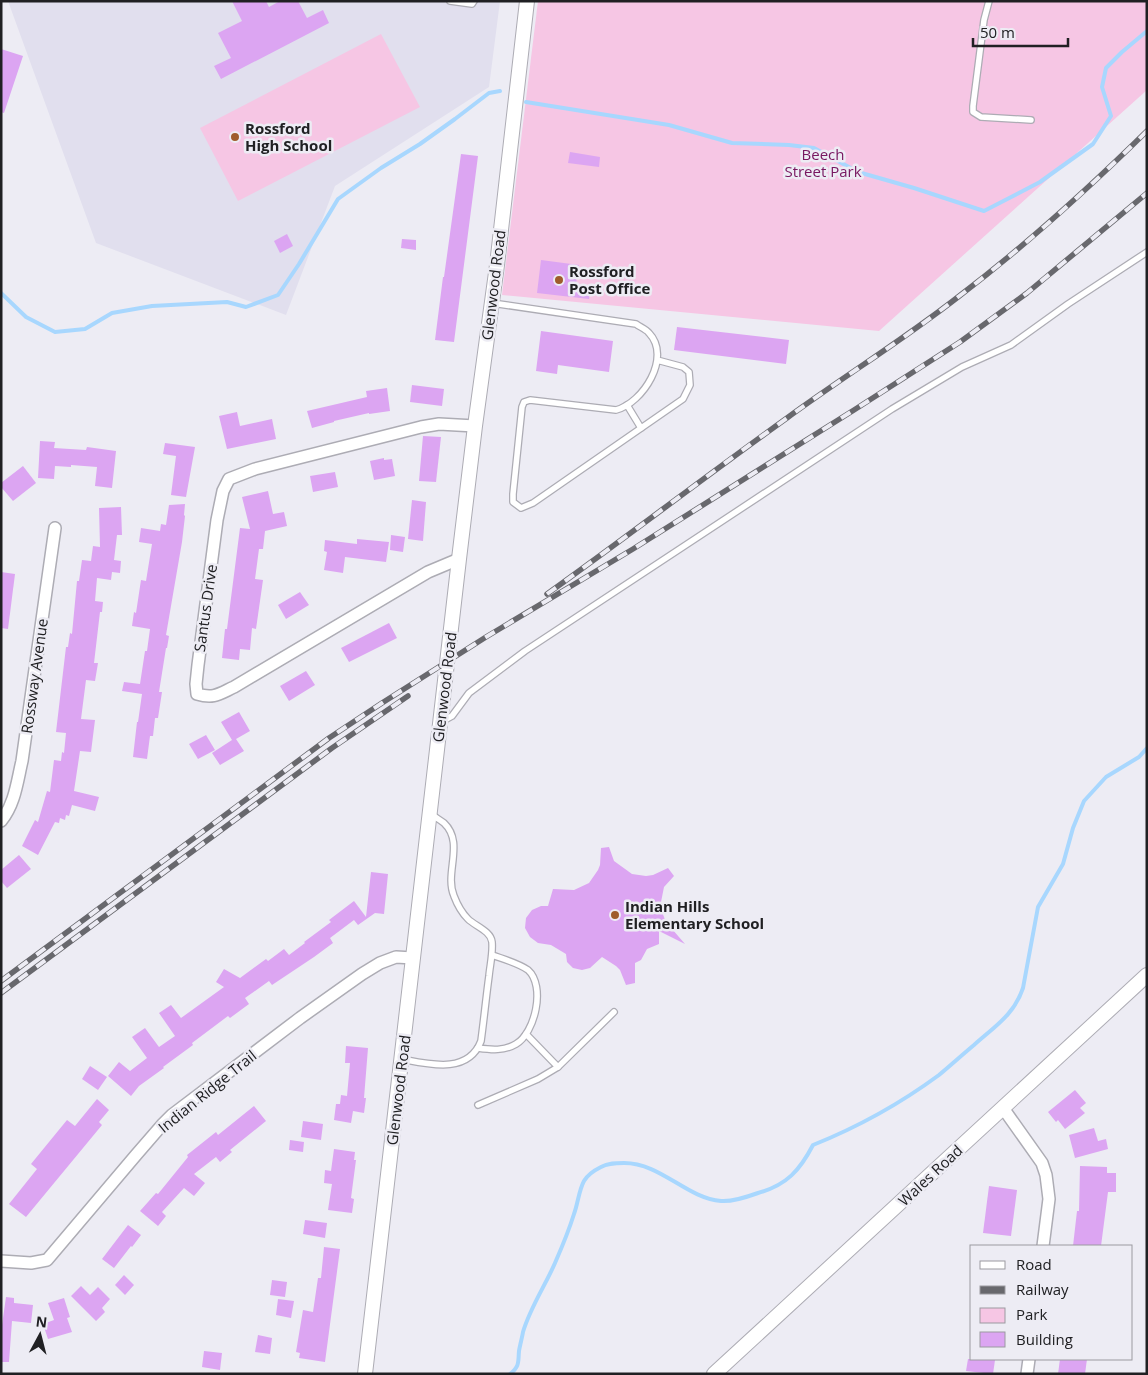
<svg xmlns="http://www.w3.org/2000/svg" width="1148" height="1375" font-family="'Open Sans',sans-serif">
  <style>
    .built { fill: #e1dfee }
    .green { fill: #f6c6e4 }
    .lines { fill: none; stroke-linecap: round; stroke-linejoin: round }
    .stream { stroke: #a8d7fe; stroke-width: 4 }
    .building { fill: #dca5f2 }
    .service-casing { stroke: #adacb4; stroke-width: 8 }
    .minor-casing { stroke: #adacb4; stroke-width: 14 }
    .tertiary-casing { stroke: #adacb4; stroke-width: 16 }
    .service { stroke: #fff; stroke-width: 5.5 }
    .minor { stroke: #fff; stroke-width: 11 }
    .tertiary { stroke: #fff; stroke-width: 14 }
    .rail-casing { stroke: #68686d; stroke-width: 5.5 }
    .rail { stroke: #edecf4; stroke-width: 4; stroke-dasharray: 11; stroke-linecap: butt }
    .poi-dot { fill: #9f5c2c; stroke: #edecf4; stroke-width: 2 }
    .labels { text-anchor: middle; dominant-baseline: central; stroke-width: 5; stroke-linejoin: round; paint-order: stroke }
    .poi-label { font-size: 15px; font-weight: bold; fill: #202023; stroke: #edecf4; text-anchor: start }
    .park-label { font-size: 15px; fill: #781760; stroke: #edecf4 }
    .street-label { font-size: 15px; fill: #202023; stroke: #edecf4 }
  </style>
  <rect width="100%" height="100%" fill="#edecf4"/>
  <path class="built" d="M8,1H500L489,87L335,186L286,315L96,243Z"/>
  <g class="green">
    <path d="M538,1H1147V90L879,331L502,295Z"/>
    <path d="M381,34L420,107L238,201L200,128Z"/>
  </g>
  <g class="lines">
    <g class="stream">
      <path d="M526,102L669,125L732,143L789,145L814,148L858,172L914,188L984,211L1040,182L1093,144L1111,116L1102,87L1106,68L1122,52L1147,31"/>
      <path d="M1,293L26,317L55,332L85,329L112,313L152,306L227,302L246,307L278,295L299,264L338,199L381,168L420,144L455,119L489,93L500,91"/>
      <path d="M510,1374C520,1366 518,1362 519,1351C520,1345 522,1338 523,1332C530,1308 545,1286 555,1263C562,1247 569,1230 574,1214C578,1203 579,1190 584,1181C588,1174 595,1170 601,1167C608,1163 616,1163 624,1163C661,1163 686,1198 721,1201C733,1202 747,1197 758,1193C787,1185 800,1170 813,1145C858,1127 901,1103 939,1075C951,1065 962,1055 974,1045C994,1027 1014,1015 1023,988L1038,907L1063,864L1073,828L1084,801L1106,777L1139,757L1147,748"/>
    </g>
  </g>
  <g class="building">
    <path d="M232,1H266L269,7L280,1H298L307,18L323,10L329,23L221,79L214,66L231,58L218,33L242,21Z"/>
    <path d="M1,49L23,56L4,113L1,112Z"/>
    <path d="M570,152L600,157L599,167L568,163Z"/>
    <path d="M461,154L478,156L454,342L435,340L443,277H444Z"/>
    <path d="M287,234L293,246L280,253L274,241Z"/>
    <path d="M402,239L416,240V250L401,248Z"/>
    <path d="M541,260L579,265L576,284L591,286L589,299L537,293Z"/>
    <path d="M677,327L789,340L786,364L674,350Z"/>
    <path d="M541,331L613,341L609,372L558,365L557,374L536,371Z"/>
    <path d="M412,385L444,389L442,406L410,402Z"/>
    <path d="M387,388L390,411L369,414V413L334,421V422L312,428L307,411L367,397L366,391Z"/>
    <path d="M237,412L240,426L272,419L276,439L227,449L219,416Z"/>
    <path d="M423,436L441,437L436,482L419,481Z"/>
    <path d="M40,441L55,442L54,448L86,450L87,447L116,451L112,488L95,486L97,467L71,465V467L55,466L54,479L38,478Z"/>
    <path d="M165,443L195,447L186,497L171,495L176,456L163,454Z"/>
    <path d="M384,458V460L392,459L395,476L374,480L370,461Z"/>
    <path d="M23,466L36,483L13,501L1,487V483Z"/>
    <path d="M335,472L338,487L313,492L310,476Z"/>
    <path d="M268,491L273,514L284,512L287,526L265,531L263,549H259L255,579L263,580L256,629L252,628L250,650L240,649L239,660L222,658L225,629H227L240,528L250,529L242,497Z"/>
    <path d="M412,500L426,502L423,541L408,539Z"/>
    <path d="M185,504L184,515L185,516L182,542L166,635L169,636L167,648H166L159,692H162L158,718H155L153,736H150L147,759L133,757L137,722H138L142,694L122,691L124,682L140,684L145,651H147L150,629L132,626L134,612L136,613L141,580L146,581L152,544L139,542L141,528L160,531L161,524L166,525L169,505Z"/>
    <path d="M121,507L122,535H117L114,560L121,561L120,573L112,572L111,580L97,578L95,601L103,602L102,612H100L94,663H98L95,681L86,680L81,719L95,720L91,752L80,751L74,791L99,797L95,811L72,805L69,816L66,815L65,820L60,818L59,823L55,822L38,855L22,846L35,820L38,822L47,791L50,792L54,760L61,761L62,752L64,753L66,733L56,732L66,647H68L70,633L72,634L77,581H79L82,560L91,561L93,546L100,547L99,508Z"/>
    <path d="M391,535L405,537L403,552L390,550Z"/>
    <path d="M357,539L389,542L386,562L345,557L343,573L324,570L327,552L324,551L325,540L357,544Z"/>
    <path d="M1,572L15,574L8,629L1,628Z"/>
    <path d="M300,592L309,605L286,619L278,605Z"/>
    <path d="M389,623L397,638L349,662L341,648Z"/>
    <path d="M306,671L315,685L289,701L280,686Z"/>
    <path d="M239,712L250,731L236,739L244,751L220,765L212,753L232,740L221,722Z"/>
    <path d="M206,735L215,750L198,759L189,744Z"/>
    <path d="M609,847L614,861L632,874L646,876L653,875L668,868L674,876L664,887L660,907L666,922L685,944L659,931V944L647,949L641,960L635,963V983L626,985L620,970L616,966L602,957L590,968L582,970L573,968L567,962L566,954L551,945L538,943L530,937L525,928L526,918L532,910L541,906H548L553,889L574,890L589,883L598,870L600,865L601,848Z"/>
    <path d="M19,855L31,869L7,888L1,881V870Z"/>
    <path d="M371,872L388,874L384,914L375,913L358,925L354,920L330,938L333,943L314,957L272,985L269,981L245,998L249,1004L230,1018L228,1016L192,1043L193,1045L163,1067L164,1068L139,1086L131,1096L108,1076L119,1062L130,1071L147,1058L132,1037L145,1028L159,1047L175,1036L159,1013L171,1005L181,1018L224,987L216,982L224,969L240,978L266,959L268,961L284,949L289,955L305,943L304,942L331,922L329,920L354,901L366,917Z"/>
    <path d="M346,1046L368,1048L364,1098H366L364,1113L353,1111L351,1123L334,1120L336,1104H340L341,1095L347,1096L350,1063H345Z"/>
    <path d="M90,1066L107,1077L98,1090L82,1079Z"/>
    <path d="M1075,1090L1086,1103L1080,1108L1085,1113L1065,1129L1058,1120L1056,1122L1048,1112Z"/>
    <path d="M97,1099L109,1110L99,1122L102,1125L26,1217L9,1204L37,1169L31,1164L67,1120L75,1126Z"/>
    <path d="M254,1106L266,1121L230,1150L232,1152L220,1162L216,1157L194,1174L205,1183L194,1196L184,1188L162,1212L166,1216L158,1226L140,1211L156,1193L158,1194L188,1157L187,1155L216,1132L218,1135Z"/>
    <path d="M303,1121L323,1124L321,1140L301,1137Z"/>
    <path d="M1094,1128L1098,1141L1106,1139L1108,1149L1075,1158L1069,1135Z"/>
    <path d="M290,1140L304,1142L303,1152L289,1150Z"/>
    <path d="M334,1149L355,1152L354,1160H356L351,1198L354,1199L352,1213L328,1210L332,1184L324,1183L325,1170L331,1171Z"/>
    <path d="M1080,1166L1107,1167V1173H1116V1192H1108L1101,1246H1073L1077,1211H1079Z"/>
    <path d="M989,1186L1017,1190L1011,1236L983,1233Z"/>
    <path d="M305,1220L327,1223L325,1238L303,1234Z"/>
    <path d="M128,1225L141,1235L132,1247L131,1246L114,1268L102,1259Z"/>
    <path d="M324,1247L340,1249L325,1362L299,1358L300,1353L296,1352L303,1310L313,1312L318,1278H321Z"/>
    <path d="M124,1275L134,1285L125,1295L115,1285Z"/>
    <path d="M272,1280L287,1282L285,1297L270,1295Z"/>
    <path d="M81,1286L90,1295L98,1287L110,1299L102,1308L105,1312L96,1321L71,1296Z"/>
    <path d="M6,1297L14,1298V1303L33,1305L31,1323L12,1321L9,1362H1V1332Z"/>
    <path d="M64,1298L70,1317L67,1318L72,1332L48,1339L43,1324L54,1320L48,1303Z"/>
    <path d="M278,1299L294,1301L291,1318L276,1315Z"/>
    <path d="M258,1335L272,1338L270,1354L255,1352Z"/>
    <path d="M204,1351L222,1353L220,1370L202,1367Z"/>
    <path d="M968,1359L995,1360L993,1374L966,1371Z"/>
    <path d="M1060,1359H1087L1085,1374H1058Z"/>
  </g>
  <g class="lines">
    <defs>
      <g id="service">
        <path d="M450,1L472,4L474,1"/>
        <path d="M989,1L984,20L973,106V112L981,117L1031,120"/>
        <path d="M492,303L636,324C640,327 646,329 649,333C672,357 643,403 616,410L530,400L524,402L522,407L513,494V502L521,508L533,503L683,399L690,385L689,372L683,367L657,360"/>
        <path d="M627,405L641,428"/>
        <path d="M441,722L452,716L469,693L525,651L892,409L962,367L1011,345L1068,304L1147,252"/>
        <path d="M526,1034L558,1067"/>
        <path d="M478,1048C492,1050 504,1051 516,1044C535,1033 546,986 528,970C518,963 503,959 492,955"/>
        <path d="M401,1059C428,1064 468,1075 481,1041C484,1019 486,998 489,976C490,965 493,954 492,942C491,931 475,926 468,919C462,913 457,904 454,896C444,873 465,843 444,823C440,820 435,817 431,814"/>
        <path d="M478,1105L538,1079L558,1067L614,1012"/>
      </g>
      <g id="minor">
        <path d="M459,559L428,572L234,687C219,694 214,699 197,694L196,684L198,665L217,520L223,491L229,479L255,469L421,427L439,424L475,426"/>
        <path d="M1,821C15,804 17,782 22,761L55,528"/>
        <path d="M1003,1108L1042,1163L1046,1175L1049,1199L1043,1246"/>
        <path d="M1,1261L31,1263L47,1260L136,1155L162,1125L172,1115L300,1018L362,974L380,963L396,957L413,958"/>
        <path d="M1027,1374L1029,1359"/>
      </g>
      <g id="tertiary">
        <path d="M365,1374L459,559L475,426L497,265L527,1"/>
        <path d="M714,1374L1147,975"/>
      </g>
    </defs>
    <use href="#service" class="service-casing"/>
    <use href="#minor" class="minor-casing"/>
    <use href="#tertiary" class="tertiary-casing"/>
    <use href="#service" class="service"/>
    <use href="#minor" class="minor"/>
    <use href="#tertiary" class="tertiary"/>
    <defs>
      <g id="rail">
        <path d="M547,594C628,536 706,476 787,418C843,377 903,340 958,297C1025,246 1087,190 1147,131"/>
        <path d="M1,981L329,738L382,703L486,637L633,549L854,410L960,342L1027,293L1147,193"/>
        <path d="M1,993L332,748L408,696"/>
      </g>
    </defs>
    <use href="#rail" class="rail-casing"/>
    <use href="#rail" class="rail"/>
  </g>
  <g class="poi-dot">
    <circle cx="235" cy="137" r="5"/>
    <circle cx="559" cy="280" r="5"/>
    <circle cx="615" cy="915" r="5"/>
  </g>
  <g class="labels">
    <g class="poi-label">
      <text x="245" y="128">Rossford<tspan x="245" dy="17">High School</tspan></text>
      <text x="569" y="271">Rossford<tspan x="569" dy="17">Post Office</tspan></text>
      <text x="625" y="906">Indian Hills<tspan x="625" dy="17">Elementary School</tspan></text>
    </g>
    <g class="park-label">
      <text x="823" y="154">Beech<tspan x="823" dy="17">Street Park</tspan></text>
    </g>
    <g class="street-label">
      <text transform="translate(493 285) rotate(-83)">Glenwood Road</text>
      <text transform="translate(205 608) rotate(-82)">Santus Drive</text>
      <text transform="translate(34 676) rotate(-82)">Rossway Avenue</text>
      <text transform="translate(444 687) rotate(-83)">Glenwood Road</text>
      <text transform="translate(398 1090) rotate(-83)">Glenwood Road</text>
      <text transform="translate(207 1091) rotate(-39)">Indian Ridge Trail</text>
      <text transform="translate(930 1175) rotate(-43)">Wales Road</text>
    </g>
  </g>
  <rect width="1148" height="1375" fill="none" stroke="#202023" stroke-width="5"/>
  <rect x="970" y="1245" width="162" height="115" fill="#edecf4" stroke="#9b9aa0"/>
  <rect x="980" y="1261" width="25" height="8" fill="#ffffff" stroke="#9b9aa0"/>
  <text x="1016" y="1270" font-size="15" fill="#202023">Road</text>
  <rect x="980" y="1286" width="25" height="8" fill="#68686d" stroke="#9b9aa0"/>
  <text x="1016" y="1295" font-size="15" fill="#202023">Railway</text>
  <rect x="980" y="1308" width="25" height="15" fill="#f6c6e4" stroke="#9b9aa0"/>
  <text x="1016" y="1320" font-size="15" fill="#202023">Park</text>
  <rect x="980" y="1332" width="25" height="15" fill="#dca5f2" stroke="#9b9aa0"/>
  <text x="1016" y="1345" font-size="15" fill="#202023">Building</text>
  <g transform="translate(40 1335) rotate(7)" stroke="#edecf4" stroke-width="4" paint-order="stroke">
  <path d="M0-4L9 19L0 12L-9 19Z" fill="#202023"/>
  <text y="-8" font-size="14" font-weight="bold" text-anchor="middle" fill="#202023">N</text>
  </g>
  <path d="M973 38v8h95v-8" fill="none" stroke="#202023" stroke-width="2.5"/>
  <text x="980" y="38" font-size="15" fill="#202023" stroke="#edecf4" stroke-width="4" paint-order="stroke">50 m</text>
</svg>
